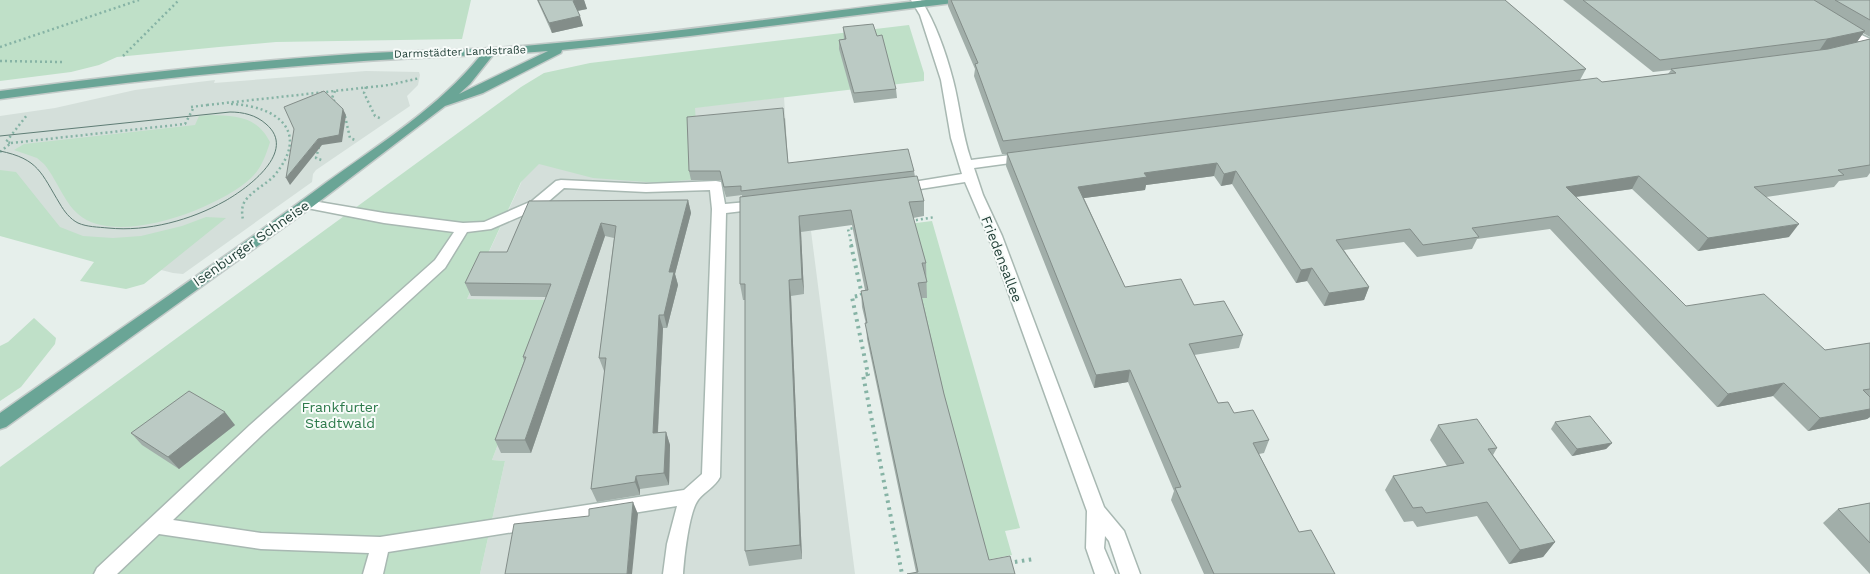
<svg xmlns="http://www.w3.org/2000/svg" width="1870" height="574" font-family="'Work Sans',sans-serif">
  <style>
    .built { fill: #d4dfda }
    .green { fill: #bfe0c8 }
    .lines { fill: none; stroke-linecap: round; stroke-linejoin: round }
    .minor-casing { stroke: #a8b8b2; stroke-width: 3 }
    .major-casing { stroke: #c2cac8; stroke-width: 3 }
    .path-far1 { stroke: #86b3a5; stroke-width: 2.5; stroke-dasharray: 2 3; stroke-linecap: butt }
    .path { stroke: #86b3a5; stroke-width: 4; stroke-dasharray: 2.5 4.5; stroke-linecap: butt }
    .minor { fill: #fff; fill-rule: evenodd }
    .major { fill: #6aa596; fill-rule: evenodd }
    .tram { stroke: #5f7d75; stroke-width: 1 }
    .wall { fill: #a1aea9 }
    .shaded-wall { fill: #838d89 }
    .building { fill: #bbcac4; stroke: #838d89 }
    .labels { text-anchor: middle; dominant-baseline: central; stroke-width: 4; stroke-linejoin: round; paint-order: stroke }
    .far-street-label { font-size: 11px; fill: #24423a; stroke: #f7fbf9 }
    .street-label { font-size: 14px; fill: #24423a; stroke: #f7fbf9 }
    .park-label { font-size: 14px; fill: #2d7a4b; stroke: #f7fbf9 }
  </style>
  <rect width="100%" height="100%" fill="#e6efeb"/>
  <g class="built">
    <path d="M366,71L419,72L420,75L418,85L407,96L410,106L316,170L313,174L312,182L183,274L173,273L71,247L0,223V116L55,108L135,90L166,86L215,80L214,83Z"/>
    <path d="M784,97L790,190L828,228L811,231L855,574H480L505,461L492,460L553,300L467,299L521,183L525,159L638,114Z"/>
  </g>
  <g class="green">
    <path d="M0,0H471L462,39L276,42L219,47L117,57L99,65L71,72L0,81Z"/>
    <path d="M909,25L924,73V81L695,108L697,140L743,174L659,183L593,178L539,164L521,182L467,299L553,300L492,460L505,461L480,574H0V467L521,87L544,73L590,63Z"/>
    <path d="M210,115C236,116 257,116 270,142C266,155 261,169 251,178C219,208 116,248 78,214C64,202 56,178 44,164L37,158L14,150L24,144L195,125L199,116Z"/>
    <path d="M0,170L16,172L60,227L83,236L113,238L141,236L182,226L206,217L226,218L144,284L126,289L80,281L94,262L0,236Z"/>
    <path d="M932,221L1020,528L1005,531L1012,555L981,561L938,396L908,224Z"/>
    <path d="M34,318L56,338L55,344L21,387L0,401V346L8,342Z"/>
  </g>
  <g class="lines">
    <defs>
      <g id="minor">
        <path d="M911,0H921C936,24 946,53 953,80C960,107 962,134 971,160L1026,153L1033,157L1026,161L974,168L983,195L1002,236L1104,507L1124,531L1140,574H1120L1109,541L1105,536L1104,548L1115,574H1095L1086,548L1087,511L988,236L965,182L901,192L896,191L894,188L896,185L901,184L962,174L951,138L941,80L920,15Z"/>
        <path d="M1843,26L1870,39V47L1839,31L1837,29Z"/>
        <path d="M561,180L646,184L716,181L721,182L725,204L759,201L764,202L766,205L764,208L759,209L726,213L720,477C715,487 705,491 698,500C689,512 684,558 683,574H663L667,544L677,506L388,552L383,574H363L369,553L261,549L159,534L117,574H94L97,568L250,425L435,260L454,232L384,223L307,208L302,207L300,204L302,201L307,200L384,213L463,223L484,222L532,201L556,181ZM564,188L646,192L710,190L712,209L702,474L684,490L380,537L261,533L173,520L262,435L445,268L467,232L491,229L542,207Z"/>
      </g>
      <path id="major" d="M926,0H958L953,3L690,36L562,50L561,53L483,93L445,106L312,207L6,427L0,429V413C109,336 220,262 327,182C381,143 439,107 481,55C319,61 160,77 0,99V91C113,76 226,63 339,55C405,50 470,51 535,45C666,34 796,15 926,0ZM548,51L459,94L470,84L493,55Z"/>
    </defs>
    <use href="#minor" class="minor-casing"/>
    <use href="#major" class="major-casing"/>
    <g class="path-far1">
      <path d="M0,47L139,0"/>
      <path d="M123,56L179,0"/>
      <path d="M0,61L62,62"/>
      <path d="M366,87L364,93L375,116L382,119"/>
      <path d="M335,91L332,98L345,116L350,138L355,140"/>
      <path d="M231,104C278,106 311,132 274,176C265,185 252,191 245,201C241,207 242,214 243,220"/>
      <path d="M207,105L389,85L420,78"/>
      <path d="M191,107L207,105"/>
      <path d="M11,143L185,124L194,107"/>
      <path d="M319,147L316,158L324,161"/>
      <path d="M0,152L11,143L6,142L27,115"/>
      <path d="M911,221L935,217"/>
      <path d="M852,246L848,229L855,228"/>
    </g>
    <g class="path">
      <path d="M851,245L862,295L852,297L868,374L863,375L902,574"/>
      <path d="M1008,563L1034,559"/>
    </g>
    <use href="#minor" class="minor"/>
    <use href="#major" class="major"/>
    <path class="tram" d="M0,136L230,112C243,112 256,115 266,124C298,151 248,188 225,201C191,220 148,232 108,228C98,227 87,227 78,223C70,219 64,211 60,204C41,173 39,159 0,151"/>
  </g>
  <g class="wall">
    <path d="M537,0H584L587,9L578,11L583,26L552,33Z"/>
    <path d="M948,0H1505L1586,69L1580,80L1602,82L1668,74L1671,70L1653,72L1563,0H1870V37L1863,33L1857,42L1870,39V173L1867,177L1839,181L1834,187L1766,197L1789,237L1698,251L1632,189L1576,197L1686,306L1825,350L1870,343V417L1867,419L1808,431L1773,396L1717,407L1550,229L1477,239L1472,249L1417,257L1404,242L1344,250L1369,287L1364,300L1324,306L1307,281L1296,283L1232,184L1221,186L1214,176L1146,185L1145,190L1084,198L1125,287L1194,305L1243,335L1239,348L1194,355L1218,403L1234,413L1269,440L1264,453L1259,454L1299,532L1335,574H1204L1171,500L1174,491L1128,382L1094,388L1006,166L1007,154H1002L974,76L975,69L948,6Z"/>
    <path d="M843,27L877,36L896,89L897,98L854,103L839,49V40L844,39Z"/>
    <path d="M785,118L788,163L914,171L915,177L924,201V216L913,218L926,263L927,298H922L944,394L989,560L916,572L867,339L866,324L862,307L861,291L865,290L852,225L801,232L804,294L791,296L802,559L749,566L745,551V300H743L740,284L742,197V195L726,197L721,180H691L689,171Z"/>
    <path d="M688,200L691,213L675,274L678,285L667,328H663L658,433L666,432L670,445L669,485L640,489V495L597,502L591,489L605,371H604L599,358L614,238L605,236L531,453H501L495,440L524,361L523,357L546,297L471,296L465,283L507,252L529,201Z"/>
    <path d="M1555,422L1612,443L1606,449L1572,456L1551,429Z"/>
    <path d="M235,425L179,469L142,445L131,433Z"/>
    <path d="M1438,425L1497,448L1493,455L1555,542L1543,557L1509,564L1477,516L1417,527L1413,521L1404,522L1385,490L1393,476L1447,466L1430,440Z"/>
    <path d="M1870,503V574L1823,523L1838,509Z"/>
  </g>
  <g class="shaded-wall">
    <path d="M576,0H584L587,9L576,11L573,1Z"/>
    <path d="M580,16L583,26L552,33L549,23Z"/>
    <path d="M1865,31L1856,43L1819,51L1827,39Z"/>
    <path d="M343,109L346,115L342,142L322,145L290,185L286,178Z"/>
    <path d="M1217,163L1214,176L1146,185L1145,190L1077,199L1078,187L1144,173Z"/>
    <path d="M1236,171L1232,184L1221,186L1224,174Z"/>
    <path d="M1639,176L1632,189L1559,199L1566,187Z"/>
    <path d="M688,200L691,213L675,274L678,285L667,328L664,315L669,272Z"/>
    <path d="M799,216L801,232L804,294L802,279Z"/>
    <path d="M601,223L605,236L531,453L525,440Z"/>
    <path d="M1799,224L1789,237L1698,251L1708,238Z"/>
    <path d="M1312,268L1307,281L1296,283L1301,270Z"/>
    <path d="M789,280L791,296L802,559L800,545Z"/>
    <path d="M1369,287L1364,300L1324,306L1329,293Z"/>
    <path d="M659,315L663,328L657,446L653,433Z"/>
    <path d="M1130,370L1128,382L1094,388L1096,375Z"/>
    <path d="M1784,383L1773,396L1717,407L1728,394Z"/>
    <path d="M1870,409V417L1867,419L1808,431L1820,418Z"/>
    <path d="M225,412L235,425L179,469L168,457Z"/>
    <path d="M666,432L670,445L669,485L664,473Z"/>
    <path d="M1612,443L1606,449L1572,456L1577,449Z"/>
    <path d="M636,476L640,489V495L635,482Z"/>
    <path d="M633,502L638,514L632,574H627Z"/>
    <path d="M1555,542L1543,557L1509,564L1520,550Z"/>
  </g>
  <g class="building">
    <path d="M538,0H576L573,1L580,16L549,23Z"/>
    <path d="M951,0H1505L1586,69L1003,141L975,64L978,63Z"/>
    <path d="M1583,0H1814L1865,31L1827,39L1660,60Z"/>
    <path d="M1835,0H1870V20Z"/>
    <path d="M873,24L877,36L882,35L896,89L854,93L839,40L846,39L843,27Z"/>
    <path d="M1870,39V165L1838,170L1844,175L1754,187L1799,224L1708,238L1639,176L1566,187L1686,306L1764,294L1825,350L1870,343V389L1863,390L1870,397V409L1820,418L1784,383L1728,394L1558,216L1472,228L1479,237L1423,245L1410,229L1336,240L1369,287L1329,293L1312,268L1301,270L1236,171L1224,174L1217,163L1144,173L1147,177L1078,187L1125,287L1181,279L1194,305L1224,301L1243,335L1189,344L1218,403L1228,402L1234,413L1253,410L1269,440L1253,443L1299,532L1311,530L1335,574H1214L1175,488L1181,487L1130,370L1096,375L1007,153L1597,78L1602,82L1676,73L1671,69L1828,49Z"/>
    <path d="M324,91L343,109L339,135L318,139L286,178L294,129L284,107Z"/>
    <path d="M783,108L788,163L908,149L914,171L741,191V186L724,187L720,171H689L687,117Z"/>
    <path d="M917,176L924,201L909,202L926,263H922L927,282L918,283L944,394L989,560L1010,556L1015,574H907L918,572L865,323H867L861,291L868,290L851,210L799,216L802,279L789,280L800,545L745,551V284H740V197Z"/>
    <path d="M688,200L669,272H674L664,315H659L653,433L666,432L664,473L636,476L635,482L591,489L606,358H599L616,226L601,223L525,440H495L526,357H523L551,284L465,283L480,252H507L529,201Z"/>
    <path d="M189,391L225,412L168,457L131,433Z"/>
    <path d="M1590,416L1612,443L1577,449L1555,422Z"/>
    <path d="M1477,419L1497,448L1488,449L1555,542L1520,550L1487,502L1426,513L1422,507L1413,508L1393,476L1464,463L1438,425Z"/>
    <path d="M633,502L627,574H505L514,524L589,516V509Z"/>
    <path d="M1870,503V543L1838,509Z"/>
  </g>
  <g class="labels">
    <g class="far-street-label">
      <text transform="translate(460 52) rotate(-2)">Darmstädter Landstraße</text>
    </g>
    <g class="street-label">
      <text transform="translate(251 243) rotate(-35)">Isenburger Schneise</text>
      <text transform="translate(1002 259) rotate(69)">Friedensallee</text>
    </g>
    <g class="park-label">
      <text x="340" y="407">Frankfurter<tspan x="340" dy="16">Stadtwald</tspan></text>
    </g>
  </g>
</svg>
